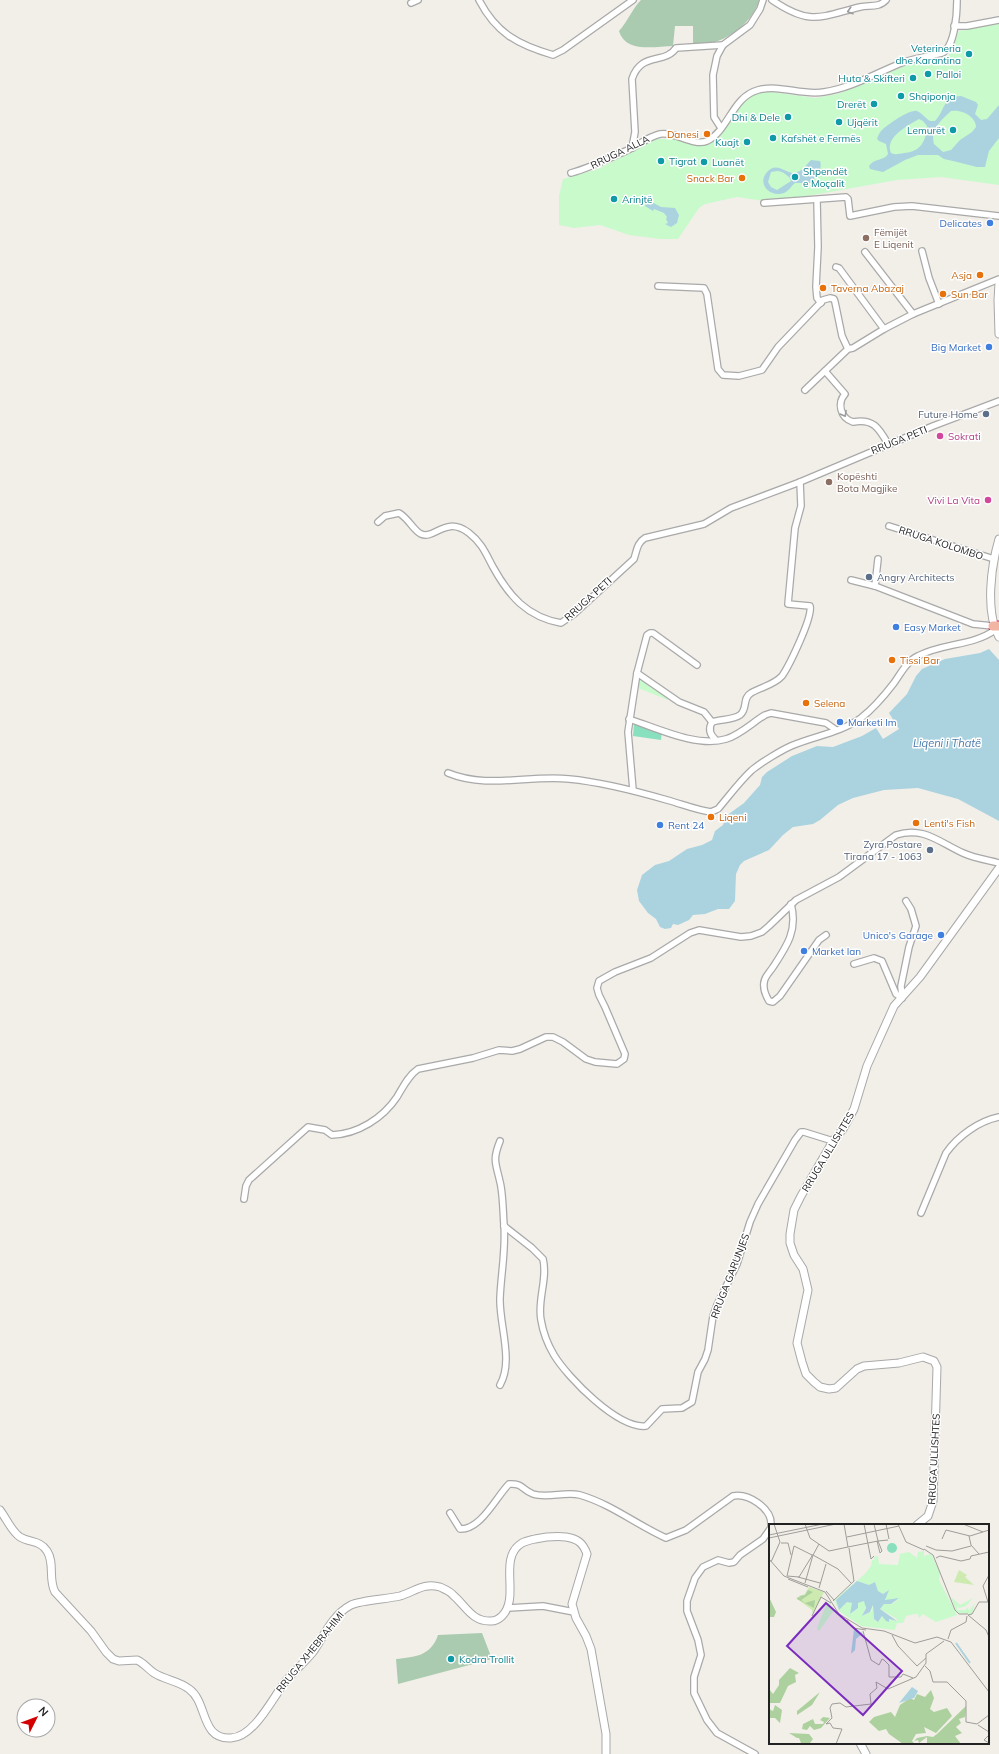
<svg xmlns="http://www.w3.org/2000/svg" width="999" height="1754" font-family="Mulish,sans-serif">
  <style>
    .cemetery { fill: #aacbaf }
    .park { fill: #c8facc }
    .pitch { fill: #88e0be }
    .water { fill: #aad3df; fill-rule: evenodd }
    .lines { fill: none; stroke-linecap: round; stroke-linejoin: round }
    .minor-casing { stroke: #a9a9a9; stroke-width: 8 }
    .tertiary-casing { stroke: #a9a9a9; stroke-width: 9 }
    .trunk-casing { stroke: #dc2a67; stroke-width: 11 }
    .minor { stroke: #fff; stroke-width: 5.5 }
    .tertiary { stroke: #fff; stroke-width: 7 }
    .trunk { stroke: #f2b4a3; stroke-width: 9 }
    .oneway { stroke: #9c9c9c }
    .culture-dot { fill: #0f9aa8; stroke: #fff; stroke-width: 1.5 }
    .food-dot { fill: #e8710a; stroke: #fff; stroke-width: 1.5 }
    .shop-dot { fill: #3f7fe0; stroke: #fff; stroke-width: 1.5 }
    .education-dot { fill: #8d6e63; stroke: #fff; stroke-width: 1.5 }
    .service-dot { fill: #5c6f8a; stroke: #fff; stroke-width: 1.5 }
    .hotel-dot { fill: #d1479c; stroke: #fff; stroke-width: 1.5 }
    .labels { text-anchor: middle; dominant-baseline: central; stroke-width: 3; stroke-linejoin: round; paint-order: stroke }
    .culture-label { font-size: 10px; fill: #0d838f; stroke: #fff; text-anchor: start }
    .food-label { font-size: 10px; fill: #c56008; stroke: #fff; text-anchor: start }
    .street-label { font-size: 10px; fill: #222; stroke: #fff }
    .shop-label { font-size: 10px; fill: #366cbe; stroke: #fff; text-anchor: start }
    .education-label { font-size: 10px; fill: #785e54; stroke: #fff; text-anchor: start }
    .service-label { font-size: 10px; fill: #4e5e75; stroke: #fff; text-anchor: end }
    .hotel-label { font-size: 10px; fill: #b23c85; stroke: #fff; text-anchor: start }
    .water-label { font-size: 11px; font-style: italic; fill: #4a7aab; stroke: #fff }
    .inset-river { fill: none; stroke: #aad3df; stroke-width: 2 }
    .inset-road { fill: none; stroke: #9f9d99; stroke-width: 1 }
    .view { fill: #7b2cbf; fill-opacity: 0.15; stroke: #7b2cbf; stroke-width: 2 }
    .inset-edge { fill: none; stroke: #222; stroke-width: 2 }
  </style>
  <rect width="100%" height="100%" fill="#f2efe9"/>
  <g class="cemetery">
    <path d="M641,0H759C754,19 734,36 715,42C709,44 701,44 693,45V26H675L673,46C656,46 626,54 619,31C628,21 632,9 641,0Z"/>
    <path d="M482,1633L492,1659L398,1684L396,1659C415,1657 431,1656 438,1635Z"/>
  </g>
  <g class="park">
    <path d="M999,22V185L941,177L897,180L791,199L764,201L737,197L705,204L699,208L678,239H660L629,235L600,225L574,228L559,225V196L563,179L598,169L656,139H677L699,145L709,144L726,127L742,101L756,92H772L815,98L838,94L905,66L945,57L950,54L959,31Z"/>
    <path d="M641,680H643L668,697V700L638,688L639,681Z"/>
  </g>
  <path class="pitch" d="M634,724L662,731L661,740L633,736Z"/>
  <g class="water">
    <path d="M961,96L976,102L978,105L975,114L981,120L987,119L999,105V138L989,151L985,167H977L953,161L944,159L938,155H918L905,160L883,172L870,169L869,166C874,158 884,161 888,154L886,144L879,141L877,139C878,136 879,133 882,130C887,125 910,109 917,111C922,113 925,118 930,121H935C945,111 942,97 961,96ZM951,111C961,109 976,116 976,127L972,132L960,140L951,150L943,152L934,144C930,130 941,120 951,111ZM919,119L923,121L927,126C926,142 920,152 904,153C899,154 895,155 891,153C884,137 909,125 919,119Z"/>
    <path d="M811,160L820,161C823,169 816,178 810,183H795C791,186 789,191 784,193C769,198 756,183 768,171C777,162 785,173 794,173C802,172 806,165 811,160ZM777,171C782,171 790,176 791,181L777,190L771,187L768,182L771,172Z"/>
    <path d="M650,201L661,207L675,208L679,215L677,223L671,227L665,224L668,223L666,219L667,217L664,213L654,209L653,211L645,206V203Z"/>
    <path d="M989,649L999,660V821L958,799L918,788L884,790L853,798L838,805L820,820L813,824L793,827L783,835L769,850L744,861L740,865L736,874L735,901L729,909H718L705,914L693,915L689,920L678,925L673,924L671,928L665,929L660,927L656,919L648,913L639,901L637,890L642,875L655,865L669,861L687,849L702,845L712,840L715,831L723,825L726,816L744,803L760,785L762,777L767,772L792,756L817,746L833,747L862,736L876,728L883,739L899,729L889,713L907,694L916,676L922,669L945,659L980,653Z"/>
  </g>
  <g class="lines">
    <defs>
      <g id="minor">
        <path d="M479,0C496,33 518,45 553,55L563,50L633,0"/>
        <path d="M772,0C810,26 820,17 860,7C870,5 879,8 886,0"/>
        <path d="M411,3L418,0"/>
        <path d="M954,26H967L999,20"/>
        <path d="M721,128L714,117L713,75L717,56L723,45L750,25L760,9L763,0"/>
        <path d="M632,148L635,132L632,79C641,51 665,65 676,48L723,45"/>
        <path d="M571,173C592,167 610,158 630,149C640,144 648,137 660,134C675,131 693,147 707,141C729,130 732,97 758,90C780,84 802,96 824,92C852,88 878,72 904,62C916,58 930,56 942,53C955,47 957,13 957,0"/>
        <path d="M817,200L818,247L816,287L817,298L821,303"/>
        <path d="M764,203L846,197L848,199L850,216L894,207L912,206L999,216"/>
        <path d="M922,251L929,278L939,304"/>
        <path d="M865,252L913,314"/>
        <path d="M836,267L839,268L884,329"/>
        <path d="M658,286L704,288L707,294L718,369L723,375L739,376L762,370L778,347L823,300L830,298L834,299L835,302L842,336L848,349"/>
        <path d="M825,371L845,394C837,403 840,418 853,422C873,418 879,428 888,444"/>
        <path d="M805,390L848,349L853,348L884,329L913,314L999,279"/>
        <path d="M378,522L385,516L399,513C409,519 414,531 421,534C435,540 445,515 469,533C482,543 486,554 493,567C509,596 527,617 561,623L574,614L634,559C637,550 637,543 645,538L704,524L731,508L800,482L933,426L999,401"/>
        <path d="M889,526L994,559"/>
        <path d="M851,580L875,586L973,624L993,626"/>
        <path d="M875,586L878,559"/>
        <path d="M637,673L679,702L704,712L712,722"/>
        <path d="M629,719C657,728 697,748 726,739C740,735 753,722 765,715L771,713L826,723L836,730"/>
        <path d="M712,722C721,719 733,720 740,715C748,709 742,698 751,693C761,687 774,685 782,676C789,666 813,617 810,606L788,604L795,528L801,506L800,482"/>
        <path d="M712,722C708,729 710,735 716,740"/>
        <path d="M448,773C487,789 528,775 569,779C601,782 636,791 667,800C682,804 696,810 711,812L718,809C729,796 740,781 752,770C762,762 780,751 791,746C814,736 840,733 861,718C874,708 884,696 894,683C901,673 907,661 918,656C942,643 973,646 995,630"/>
        <path d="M633,790L628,732L637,673L647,635L650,633H653L697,665"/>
        <path d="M791,904C798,930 787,946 773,967C770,972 764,977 764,983C763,989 766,996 769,1001L773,1002L780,996L819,940L826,935"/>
        <path d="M854,964L874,958L882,961L896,994L902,998"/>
        <path d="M902,998L901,986L909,947L916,926L911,909L906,901"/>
        <path d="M500,1141C492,1161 496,1163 500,1182C503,1193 503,1213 504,1225C506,1249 501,1274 500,1298C499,1324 514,1361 500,1385"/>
        <path d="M244,1199L246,1186L249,1180L308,1127L325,1130L332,1135C358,1134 383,1118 397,1097C403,1087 408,1076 418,1069L473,1058L499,1050L512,1051L520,1049L546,1037H553L563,1042L586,1059L595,1062L617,1064L624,1059L625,1054L605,1007L599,995L597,988L599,981L615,972L651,958L690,933L699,930L741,937L751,936L762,932L769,926L796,900L839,877L896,835C923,826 939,842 963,853C974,858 987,860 999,863"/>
        <path d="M921,1213L946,1153C958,1136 979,1121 999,1117"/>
        <path d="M504,1226L532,1248L543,1259C548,1279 537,1300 541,1320C543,1332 548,1345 554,1355C568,1378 618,1429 646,1426L662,1409L682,1408L692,1402L698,1372L705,1359L708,1350L713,1316L717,1305L737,1264L750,1222L758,1204L795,1140L801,1132H804L833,1141"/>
        <path d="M450,1513L460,1529C481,1530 496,1497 509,1484C523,1483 522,1490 533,1494C548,1499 565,1491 580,1495C611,1504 637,1525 666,1538L686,1530L733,1496C748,1493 772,1508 771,1525"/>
        <path d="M508,1608L543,1606L574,1612"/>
        <path d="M755,1754L717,1733L707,1720L694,1693V1677L701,1655L698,1640L687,1611V1601L695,1578L703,1567L718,1560L729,1563L734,1562L740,1555L763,1539L770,1529"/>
      </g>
      <g id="tertiary">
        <path d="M999,283L998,300L999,334"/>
        <path d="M999,539C991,566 985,612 999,637"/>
        <path d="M0,1510C6,1518 12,1532 20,1537C30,1543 40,1540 47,1551C55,1563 48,1579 55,1592L91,1631L106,1652L113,1659L119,1661L137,1660C144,1663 148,1669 154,1673C165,1680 179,1681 189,1689C208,1702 200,1740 231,1738C254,1737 272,1699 285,1682C293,1672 304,1663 313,1652C324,1636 332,1615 351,1605C361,1600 388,1599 400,1596C414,1592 424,1582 440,1587C444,1589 450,1591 453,1595C466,1606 472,1622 491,1621C495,1621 499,1619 502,1616C521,1597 497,1558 522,1543C526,1541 531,1540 535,1539C545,1537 556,1536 566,1537C578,1539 583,1543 587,1554L572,1604L576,1618L586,1636L591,1649L606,1734V1754"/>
        <path d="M917,1525L928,1516L933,1501L937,1367L934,1361L923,1357L899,1363L864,1366L857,1369L836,1388L829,1389L820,1387L814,1382L806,1374L802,1362L797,1343L808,1290L803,1269L794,1255L790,1243V1234L794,1210L801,1196L833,1141L843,1129L854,1109L867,1066L894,1006L920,977L999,868"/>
        <path d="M860,1743L866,1754"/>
      </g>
      <path id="trunk" d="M993,626H999"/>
    </defs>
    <use href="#minor" class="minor-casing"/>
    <use href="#tertiary" class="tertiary-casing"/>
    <use href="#trunk" class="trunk-casing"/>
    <use href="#minor" class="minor"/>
    <use href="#tertiary" class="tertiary"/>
    <use href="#trunk" class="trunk"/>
  </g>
  <defs><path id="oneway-chevron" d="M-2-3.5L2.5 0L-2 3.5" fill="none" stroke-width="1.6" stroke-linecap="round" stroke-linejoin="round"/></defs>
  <g class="oneway">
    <use href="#oneway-chevron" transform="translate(850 11) rotate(162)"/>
    <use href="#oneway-chevron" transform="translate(844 414) rotate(60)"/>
  </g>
  <g class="culture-dot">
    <circle cx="969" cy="54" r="4"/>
    <circle cx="928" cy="74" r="4"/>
    <circle cx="913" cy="78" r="4"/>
    <circle cx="901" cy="96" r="4"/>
    <circle cx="874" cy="104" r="4"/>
    <circle cx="788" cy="117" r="4"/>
    <circle cx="839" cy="122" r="4"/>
    <circle cx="953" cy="130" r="4"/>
    <circle cx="773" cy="138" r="4"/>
    <circle cx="747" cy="142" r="4"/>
    <circle cx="661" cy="161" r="4"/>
    <circle cx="704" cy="162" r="4"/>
    <circle cx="795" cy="177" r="4"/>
    <circle cx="614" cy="199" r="4"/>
    <circle cx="451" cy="1659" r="4"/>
  </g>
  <g class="food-dot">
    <circle cx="707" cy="134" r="4"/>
    <circle cx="742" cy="178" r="4"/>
    <circle cx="980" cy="275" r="4"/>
    <circle cx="823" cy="288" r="4"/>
    <circle cx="943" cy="294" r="4"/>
    <circle cx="892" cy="660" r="4"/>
    <circle cx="806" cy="703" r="4"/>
    <circle cx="711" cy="817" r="4"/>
    <circle cx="916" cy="823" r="4"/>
  </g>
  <g class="shop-dot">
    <circle cx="990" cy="223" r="4"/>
    <circle cx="989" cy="347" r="4"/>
    <circle cx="896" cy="627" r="4"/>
    <circle cx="840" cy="722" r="4"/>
    <circle cx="660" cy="825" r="4"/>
    <circle cx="941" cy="935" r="4"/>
    <circle cx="804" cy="951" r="4"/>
  </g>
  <g class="education-dot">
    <circle cx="866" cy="238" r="4"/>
    <circle cx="829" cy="482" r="4"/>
  </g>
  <g class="service-dot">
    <circle cx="986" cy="414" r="4"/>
    <circle cx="869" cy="577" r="4"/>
    <circle cx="930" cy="850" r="4"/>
  </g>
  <g class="hotel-dot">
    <circle cx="940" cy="436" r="4"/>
    <circle cx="988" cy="500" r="4"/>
  </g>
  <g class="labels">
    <g class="culture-label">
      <text x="961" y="48" text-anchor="end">Veterineria<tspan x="961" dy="12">dhe Karantina</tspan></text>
      <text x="936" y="74">Palloi</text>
      <text x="905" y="78" text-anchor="end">Huta &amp; Skifteri</text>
      <text x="909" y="96">Shqiponja</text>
      <text x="866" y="104" text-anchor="end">Drerët</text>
      <text x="780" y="117" text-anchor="end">Dhi &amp; Dele</text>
      <text x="847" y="122">Ujqërit</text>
      <text x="945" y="130" text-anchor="end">Lemurët</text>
      <text x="781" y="138">Kafshët e Fermës</text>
      <text x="739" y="142" text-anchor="end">Kuajt</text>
      <text x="669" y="161">Tigrat</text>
      <text x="712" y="162">Luanët</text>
      <text x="803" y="171">Shpendët<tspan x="803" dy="12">e Moçalit</tspan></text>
      <text x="622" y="199">Arinjtë</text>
      <text x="459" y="1659">Kodra Trollit</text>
    </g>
    <g class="food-label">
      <text x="699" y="134" text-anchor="end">Danesi</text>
      <text x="734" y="178" text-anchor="end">Snack Bar</text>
      <text x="972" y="275" text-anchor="end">Asja</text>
      <text x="831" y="288">Taverna Abazaj</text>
      <text x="951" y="294">Sun Bar</text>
      <text x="900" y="660">Tissi Bar</text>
      <text x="814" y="703">Selena</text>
      <text x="719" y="817">Liqeni</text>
      <text x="924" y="823">Lenti's Fish</text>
    </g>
    <g class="street-label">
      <text transform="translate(620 152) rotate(-26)">RRUGA ALLA</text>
      <text transform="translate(899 440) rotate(-22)">RRUGA PETI</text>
      <text transform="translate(941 543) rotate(18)">RRUGA KOLOMBO</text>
      <text transform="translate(588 599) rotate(-42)">RRUGA PETI</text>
      <text transform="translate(828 1152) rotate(-59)">RRUGA ULLISHTES</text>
      <text transform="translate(730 1276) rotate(-69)">RRUGA GARUNJES</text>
      <text transform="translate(934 1459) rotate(-87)">RRUGA ULLISHTES</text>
      <text transform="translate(310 1652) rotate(-51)">RRUGA XHEBRAHIMI</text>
    </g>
    <g class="shop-label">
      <text x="982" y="223" text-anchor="end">Delicates</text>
      <text x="981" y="347" text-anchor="end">Big Market</text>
      <text x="904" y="627">Easy Market</text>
      <text x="848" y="722">Marketi Im</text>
      <text x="668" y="825">Rent 24</text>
      <text x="933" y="935" text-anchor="end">Unico's Garage</text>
      <text x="812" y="951">Market Ian</text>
    </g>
    <g class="education-label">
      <text x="874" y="232">Fëmijët<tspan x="874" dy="12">E Liqenit</tspan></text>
      <text x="837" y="476">Kopështi<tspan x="837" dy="12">Bota Magjike</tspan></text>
    </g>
    <g class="service-label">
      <text x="978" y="414">Future Home</text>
      <text x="877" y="577" text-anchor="start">Angry Architects</text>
      <text x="922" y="844">Zyra Postare<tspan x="922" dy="12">Tirana 17 - 1063</tspan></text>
    </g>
    <g class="hotel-label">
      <text x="948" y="436">Sokrati</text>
      <text x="980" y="500" text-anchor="end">Vivi La Vita</text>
    </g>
    <g class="water-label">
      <text x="947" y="743">Liqeni i Thatë</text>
    </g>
  </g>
  <g transform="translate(769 1524)">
    <rect width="220" height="220" fill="#f2efe9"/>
    <path d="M190,46L198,51L196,53L205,61L185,58ZM40,63L55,68L44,90L43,86L27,74L36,70Z" fill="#cdebb0"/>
    <path d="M39,66L44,68L32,76L36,79L46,76L45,84L28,75L29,73L32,74L30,72L36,71ZM0,73L7,88L5,93H0ZM21,144L30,149L26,151L27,158L19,162L11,179H0V165L4,170L10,161V156ZM162,166L165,174L161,185L165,188L178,184L183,192L167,209L155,203L157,209L147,210L143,217L146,220H134L120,210L117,205L110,207L100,198L105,193L122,188L126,193L131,181L141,174L145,176L148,170L156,173ZM51,168L43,181L28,191V187ZM6,181L13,186L11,199L6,194H0V185L4,187ZM197,182L196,193L190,195L192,199L187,203L193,209L186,212L192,220H158V213L150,219L149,216L145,217L148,214L158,212L164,213L168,210ZM54,193L61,194L52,204L45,206L41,202L38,206L33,205L34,200L44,195L46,200H54L55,198L51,196ZM20,209L40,210L44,215L41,219H32L30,214H40H28Z" fill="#add19e"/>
    <path d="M155,27V32L162,30L171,49L170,56L188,91L167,98L154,90L150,94L149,90H146L137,92L134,99H128L126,106L92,102L70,87L65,76L96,50L102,42L103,36H106L104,33L109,32L110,40L129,41L131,30L140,28L148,34L149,28ZM91,58L100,61L106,58L109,67L114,70L119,66L116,74L118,77L130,75L123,80H115L111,85L128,95V97L120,95L119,97L113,92L110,97L105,96L104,81L103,87L94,92L97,80L95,77L89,79V84L82,90L84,79L78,78L70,86L67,76L86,59ZM182,73L191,81L204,74L197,82L190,84L188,81V86H196L199,83L200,87L206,79L203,90L188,89ZM59,78L65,86L50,107L48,105L52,93Z" fill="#c8facc" fill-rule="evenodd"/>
    <path d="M118 24a5 5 0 1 1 10 0a5 5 0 1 1-10 0Z" fill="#88e0be"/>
    <path d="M88,57L100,61L106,58L109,67L114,70L120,66L116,76L130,74L122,80H115L111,85L128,97L120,95V98L117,97L113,92L109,98L105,95L104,81L101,88L93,92L97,84L95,77L89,79V84L81,90L83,79L78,78L70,86L67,76ZM85,105L94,109L87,115L86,126L82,130ZM143,163L149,167L145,174L130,179Z" fill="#aad3df"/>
    <path class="inset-river" d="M187,119L201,139"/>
    <path class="inset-road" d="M36,0L41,14L60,27L79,23M75,0L79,23M95,0L102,35L105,32M117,0L120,15M129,0L137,18L155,26M194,0L214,8M0,11L54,0M200,12L202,21L210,30M78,13L130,2M0,14L67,0M173,15L177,6L201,12L220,6M108,17L111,29L113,27L109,17L119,16M12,19H19L22,31M157,22L167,26L183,27L202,22M79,23L109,17L105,0M155,25L164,31L186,86L190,90H199M43,31L25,22L18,52L30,53L43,32V30M44,31L69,45L82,59M44,31L50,20M167,34L171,32L192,37L201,35L202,32L220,28M0,35L15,52L56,68L70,90L93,104L115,107L146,119L168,113L182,118L220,168M2,38L11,18L5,0M29,53L51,59M19,55L39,63M36,59L44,31M50,64L57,40M57,67L65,76M64,77L85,57L80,24M199,91L203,90L210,78H219L214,62L220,51M199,91L217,106L220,113M43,92L52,73L62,79M78,96L84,104L97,106M94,107L102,136L110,141L113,135L115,136L120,141V153H132L134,150L144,154M123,111L129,122L148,142L157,134M179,115L182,106L197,98L198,92M156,142L161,147L164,158H178L197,177V198L208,200M208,200L220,191M209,201L220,208M220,211L215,216L220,219M67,220L73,205L64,204L61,199L57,200L63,194L61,184L63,180L71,179L77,183L102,180L101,170L108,164L107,158L119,165L147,153L157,139V130L175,117"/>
    <path class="view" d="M57,79L133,147L94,191L18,122Z"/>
    <rect width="220" height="220" class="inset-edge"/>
  </g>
  <g transform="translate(36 1718) rotate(48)"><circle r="19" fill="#ffffff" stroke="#a7a7a7"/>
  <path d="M0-3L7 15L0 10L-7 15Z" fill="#d40000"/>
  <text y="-6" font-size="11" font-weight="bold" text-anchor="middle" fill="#222222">N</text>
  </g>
</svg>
